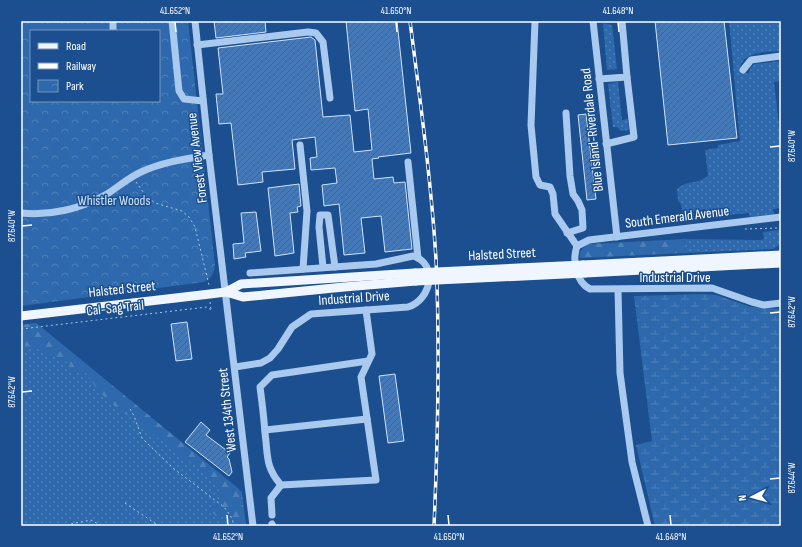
<svg xmlns="http://www.w3.org/2000/svg" width="802" height="547" font-family="'Sofia Sans Condensed',sans-serif">
  <style>
    .grass { fill: url(#grass-dots) }
    .forest { fill: url(#forest-firs) }
    .wetland { fill: url(#wetland-marsh) }
    .park { fill: url(#park-crowns); fill-rule: evenodd }
    .building { fill: url(#building-hatch); stroke: #cfe3fa }
    .lines { fill: none; stroke-linecap: round; stroke-linejoin: round }
    .path { stroke: #a9c9ee; stroke-width: 1; stroke-dasharray: 2 3; stroke-linecap: butt }
    .minor { stroke: #a9c9ee; stroke-width: 7 }
    .major { stroke: #f0f6ff; stroke-width: 9 }
    .rail-casing { stroke: #fff; stroke-width: 3.5 }
    .rail { stroke: #1b4f8f; stroke-width: 2; stroke-dasharray: 6; stroke-linecap: butt }
    .major-bridge { stroke: #f0f6ff; stroke-width: 9 }
    .ticks { fill: none; stroke: #fff; stroke-width: 1.5 }
    .labels { text-anchor: middle; dominant-baseline: central; stroke-width: 3; stroke-linejoin: round; paint-order: stroke }
    .street-label { font-size: 14px; fill: #fff; stroke: #1b4f8f }
    .park-label { font-size: 14px; fill: #cfe3fa; stroke: #1b4f8f }
    .neatline { fill: none; stroke: #fff; stroke-width: 1.5 }
    .ticks-label { font-size: 10px; text-anchor: middle; fill: #fff }
  </style>
  <defs>
    <pattern id="grass-dots" width="8" height="8" patternUnits="userSpaceOnUse"><rect width="8" height="8" fill="#2e69ad"/><path d="M2 2h.1M6 6h.1" fill="none" stroke="#4d80b9" stroke-width="1.8" stroke-linecap="round"/></pattern>
    <pattern id="forest-firs" width="22" height="20" patternUnits="userSpaceOnUse"><rect width="22" height="20" fill="#2e69ad"/><path d="M5 1l3.5 6h-7zM16 11l3.5 6h-7z" fill="#4d80b9"/></pattern>
    <pattern id="wetland-marsh" width="20" height="14" patternUnits="userSpaceOnUse"><rect width="20" height="14" fill="#2e69ad"/><path d="M1 5h8M5 5V1M11 12h8M15 12V8" fill="none" stroke="#4d80b9"/></pattern>
    <pattern id="park-crowns" width="20" height="18" patternUnits="userSpaceOnUse"><rect width="20" height="18" fill="#2e69ad"/><path d="M2 6a3 3 0 1 1 6 0M12 15a3 3 0 1 1 6 0" fill="none" stroke="#4d80b9"/></pattern>
    <pattern id="building-hatch" width="6" height="6" patternUnits="userSpaceOnUse"><rect width="6" height="6" fill="#4478b7"/><path d="M-1 1l2-2M0 6l6-6M5 7l2-2" fill="none" stroke="#486282"/></pattern>
  </defs>
  <rect width="100%" height="100%" fill="#1b4f8f"/>
  <g class="grass">
    <path d="M729,21H781V51C767,52 736,51 741,74L749,73L751,67L755,64L781,61V81L774,82L781,142V208L773,209L774,214L750,217L749,213L707,217L705,209L693,211L694,219L688,220L687,210H682L681,204L678,201L677,189C686,180 699,184 708,176L705,150L718,148V145L740,141Z"/>
    <path d="M603,23L612,25L617,69L607,70Z"/>
    <path d="M618,82L622,120L628,119L629,130L621,131L617,127H613L608,84Z"/>
    <path d="M779,224L781,226V244L773,249L684,253L685,239L760,240L764,239L763,232L779,230Z"/>
    <path d="M36,323L242,492L246,526H21V325Z"/>
  </g>
  <g class="forest">
    <path d="M685,239L684,253L580,258C579,250 583,248 589,244Z"/>
    <path d="M36,323L239,489L240,505L245,517L246,526H234L226,517L216,516L213,513V504L219,499L221,491L220,486L216,481L204,474L194,464L179,455L171,446L159,439L143,425L112,404L96,388L86,372L73,371L69,363L58,357L50,356L43,351L21,344V325Z"/>
  </g>
  <path class="wetland" d="M703,294L716,295L751,307L781,309V526H655L636,445L652,441L634,296Z"/>
  <path class="park" d="M21,21H188L215,265C214,273 212,278 204,282L21,306ZM31,31H159V101H31Z"/>
  <g class="building">
    <path d="M214,21H265L266,32L216,38Z"/>
    <path d="M346,21H397L411,153L378,157L379,158L372,159L374,179L393,177L394,183L405,182L412,249L385,252L381,216L361,218L365,253L344,255L339,204L324,206L322,185L337,183L335,168L311,170L310,158L317,157L315,137L292,140L295,169L262,172L263,182L238,185L231,123L219,124L216,94H223L218,48L311,37L315,40L323,117L350,115L354,152L372,150L368,109L355,111Z"/>
    <path d="M655,21H724L737,138L668,145Z"/>
    <path d="M586,114L596,199L587,200L578,115Z"/>
    <path d="M299,184L301,206L297,207L298,212L290,213L294,253L275,256L268,188Z"/>
    <path d="M256,212L261,251L245,253L246,257L234,259L233,244L244,243L241,213Z"/>
    <path d="M187,322L192,359L176,361L171,324Z"/>
    <path d="M395,374L404,441L388,443L379,376Z"/>
    <path d="M201,422L210,430L206,435L230,453L227,457L229,459L232,472L229,476L185,442Z"/>
  </g>
  <g class="lines">
    <g class="path">
      <path d="M136,182L146,196L155,203L182,211L189,217L195,227L209,285"/>
      <path d="M745,229L777,228V225"/>
      <path d="M210,302L211,309"/>
      <path d="M21,329L207,307L211,310"/>
      <path d="M130,409L134,416L142,438L146,442L173,468L224,507L232,518L234,526"/>
      <path d="M125,503L159,526"/>
      <path d="M71,524L91,520L102,526"/>
    </g>
    <g class="minor">
      <path d="M172,21L179,91L184,99L203,101"/>
      <path d="M195,21L209,155L253,526"/>
      <path d="M535,21L531,125L536,177L540,185L550,187L553,194L555,214L577,246"/>
      <path d="M593,21L617,237"/>
      <path d="M113,31V21"/>
      <path d="M197,45L308,32L316,33L323,42L330,98"/>
      <path d="M743,70L751,60L781,56"/>
      <path d="M599,79L627,77L622,21"/>
      <path d="M566,113L570,176L573,194L578,201L582,210L583,228L567,233"/>
      <path d="M606,144L634,137L627,77"/>
      <path d="M300,145L307,211L303,269"/>
      <path d="M408,162L418,258"/>
      <path d="M21,213C50,216 81,209 107,194C118,187 128,178 141,172C163,162 185,159 209,155"/>
      <path d="M577,246C572,261 576,282 590,289L712,288L752,302L764,305L781,303"/>
      <path d="M577,246L589,240L781,217"/>
      <path d="M323,267L319,227L320,215H328L335,267"/>
      <path d="M618,290L620,373L632,462L648,526"/>
      <path d="M366,310L372,354L361,377L376,480L281,485C265,467 268,455 265,433C264,418 262,402 260,387L272,375L368,361"/>
      <path d="M235,367L261,363L270,358L278,349L292,327L311,314L408,307C431,300 439,264 413,256L376,264L250,273"/>
      <path d="M265,430L367,419"/>
      <path d="M272,515L271,498L281,485"/>
      <path d="M272,524L273,526"/>
    </g>
    <g class="major">
      <path d="M583,265L781,255"/>
      <path d="M585,273L781,263"/>
      <path d="M226,292L243,297L344,287L416,281"/>
      <path d="M21,316L210,294L226,292L241,284L415,273"/>
    </g>
    <defs>
      <path id="rail" d="M410,21C420,100 431,179 436,259C440,348 438,437 434,526"/>
    </defs>
    <use href="#rail" class="rail-casing"/>
    <use href="#rail" class="rail"/>
    <g class="major-bridge">
      <path d="M415,273L583,265"/>
      <path d="M416,281L585,273"/>
    </g>
  </g>
  <path class="ticks" d="M175,22L176,32M396,22L397,32M618,22L619,32M770,147L780,146M22,226L32,225M770,313L780,312M22,392L32,391M770,479L780,478M227,515L228,525M448,515L449,525M670,515L671,525"/>
  <g class="labels">
    <g class="street-label">
      <text transform="translate(592 130) rotate(-96)">Blue Island-Riverdale Road</text>
      <text transform="translate(197 158) rotate(-97)">Forest View Avenue</text>
      <text transform="translate(677 217) rotate(-7)">South Emerald Avenue</text>
      <text transform="translate(502 254) rotate(-3)">Halsted Street</text>
      <text x="675" y="277">Industrial Drive</text>
      <text transform="translate(122 289) rotate(-6)">Halsted Street</text>
      <text transform="translate(354 298) rotate(-4)">Industrial Drive</text>
      <text transform="translate(115 308) rotate(-6)">Cal-Sag Trail</text>
      <text transform="translate(227 410) rotate(-96)">West 134th Street</text>
    </g>
    <g class="park-label">
      <text x="114" y="200">Whistler Woods</text>
    </g>
  </g>
  <rect width="802" height="547" fill="none" stroke="#1b4f8f" stroke-width="44"/>
  <rect x="30" y="30" width="130" height="72" fill="#1b4f8f" stroke="#7695bc"/>
  <rect x="38" y="43" width="20" height="6" fill="#f0f6ff" stroke="#7695bc"/>
  <text x="66" y="50" font-size="12" fill="#ffffff">Road</text>
  <rect x="38" y="63" width="20" height="6" fill="#ffffff" stroke="#7695bc"/>
  <text x="66" y="70" font-size="12" fill="#ffffff">Railway</text>
  <rect x="38" y="80" width="20" height="12" fill="url(#park-crowns)" stroke="#7695bc"/>
  <text x="66" y="90" font-size="12" fill="#ffffff">Park</text>
  <g transform="translate(752 497) rotate(264)" stroke="#1b4f8f" stroke-width="3" paint-order="stroke">
  <path d="M0-3L7 15L0 10L-7 15Z" fill="#ffffff"/>
  <text y="-6" font-size="11" font-weight="bold" text-anchor="middle" fill="#ffffff">N</text>
  </g>
  <rect x="22" y="22" width="758" height="503" class="neatline"/>
  <g class="ticks-label">
    <text x="175" y="14">41.652°N</text>
    <text x="396" y="14">41.650°N</text>
    <text x="618" y="14">41.648°N</text>
    <text transform="translate(791 146) rotate(-90)" y="4">87.640°W</text>
    <text transform="translate(11 226) rotate(-90)" y="4">87.640°W</text>
    <text transform="translate(791 312) rotate(-90)" y="4">87.642°W</text>
    <text transform="translate(11 392) rotate(-90)" y="4">87.642°W</text>
    <text transform="translate(791 478) rotate(-90)" y="4">87.644°W</text>
    <text x="228" y="540">41.652°N</text>
    <text x="449" y="540">41.650°N</text>
    <text x="671" y="540">41.648°N</text>
  </g>
</svg>
